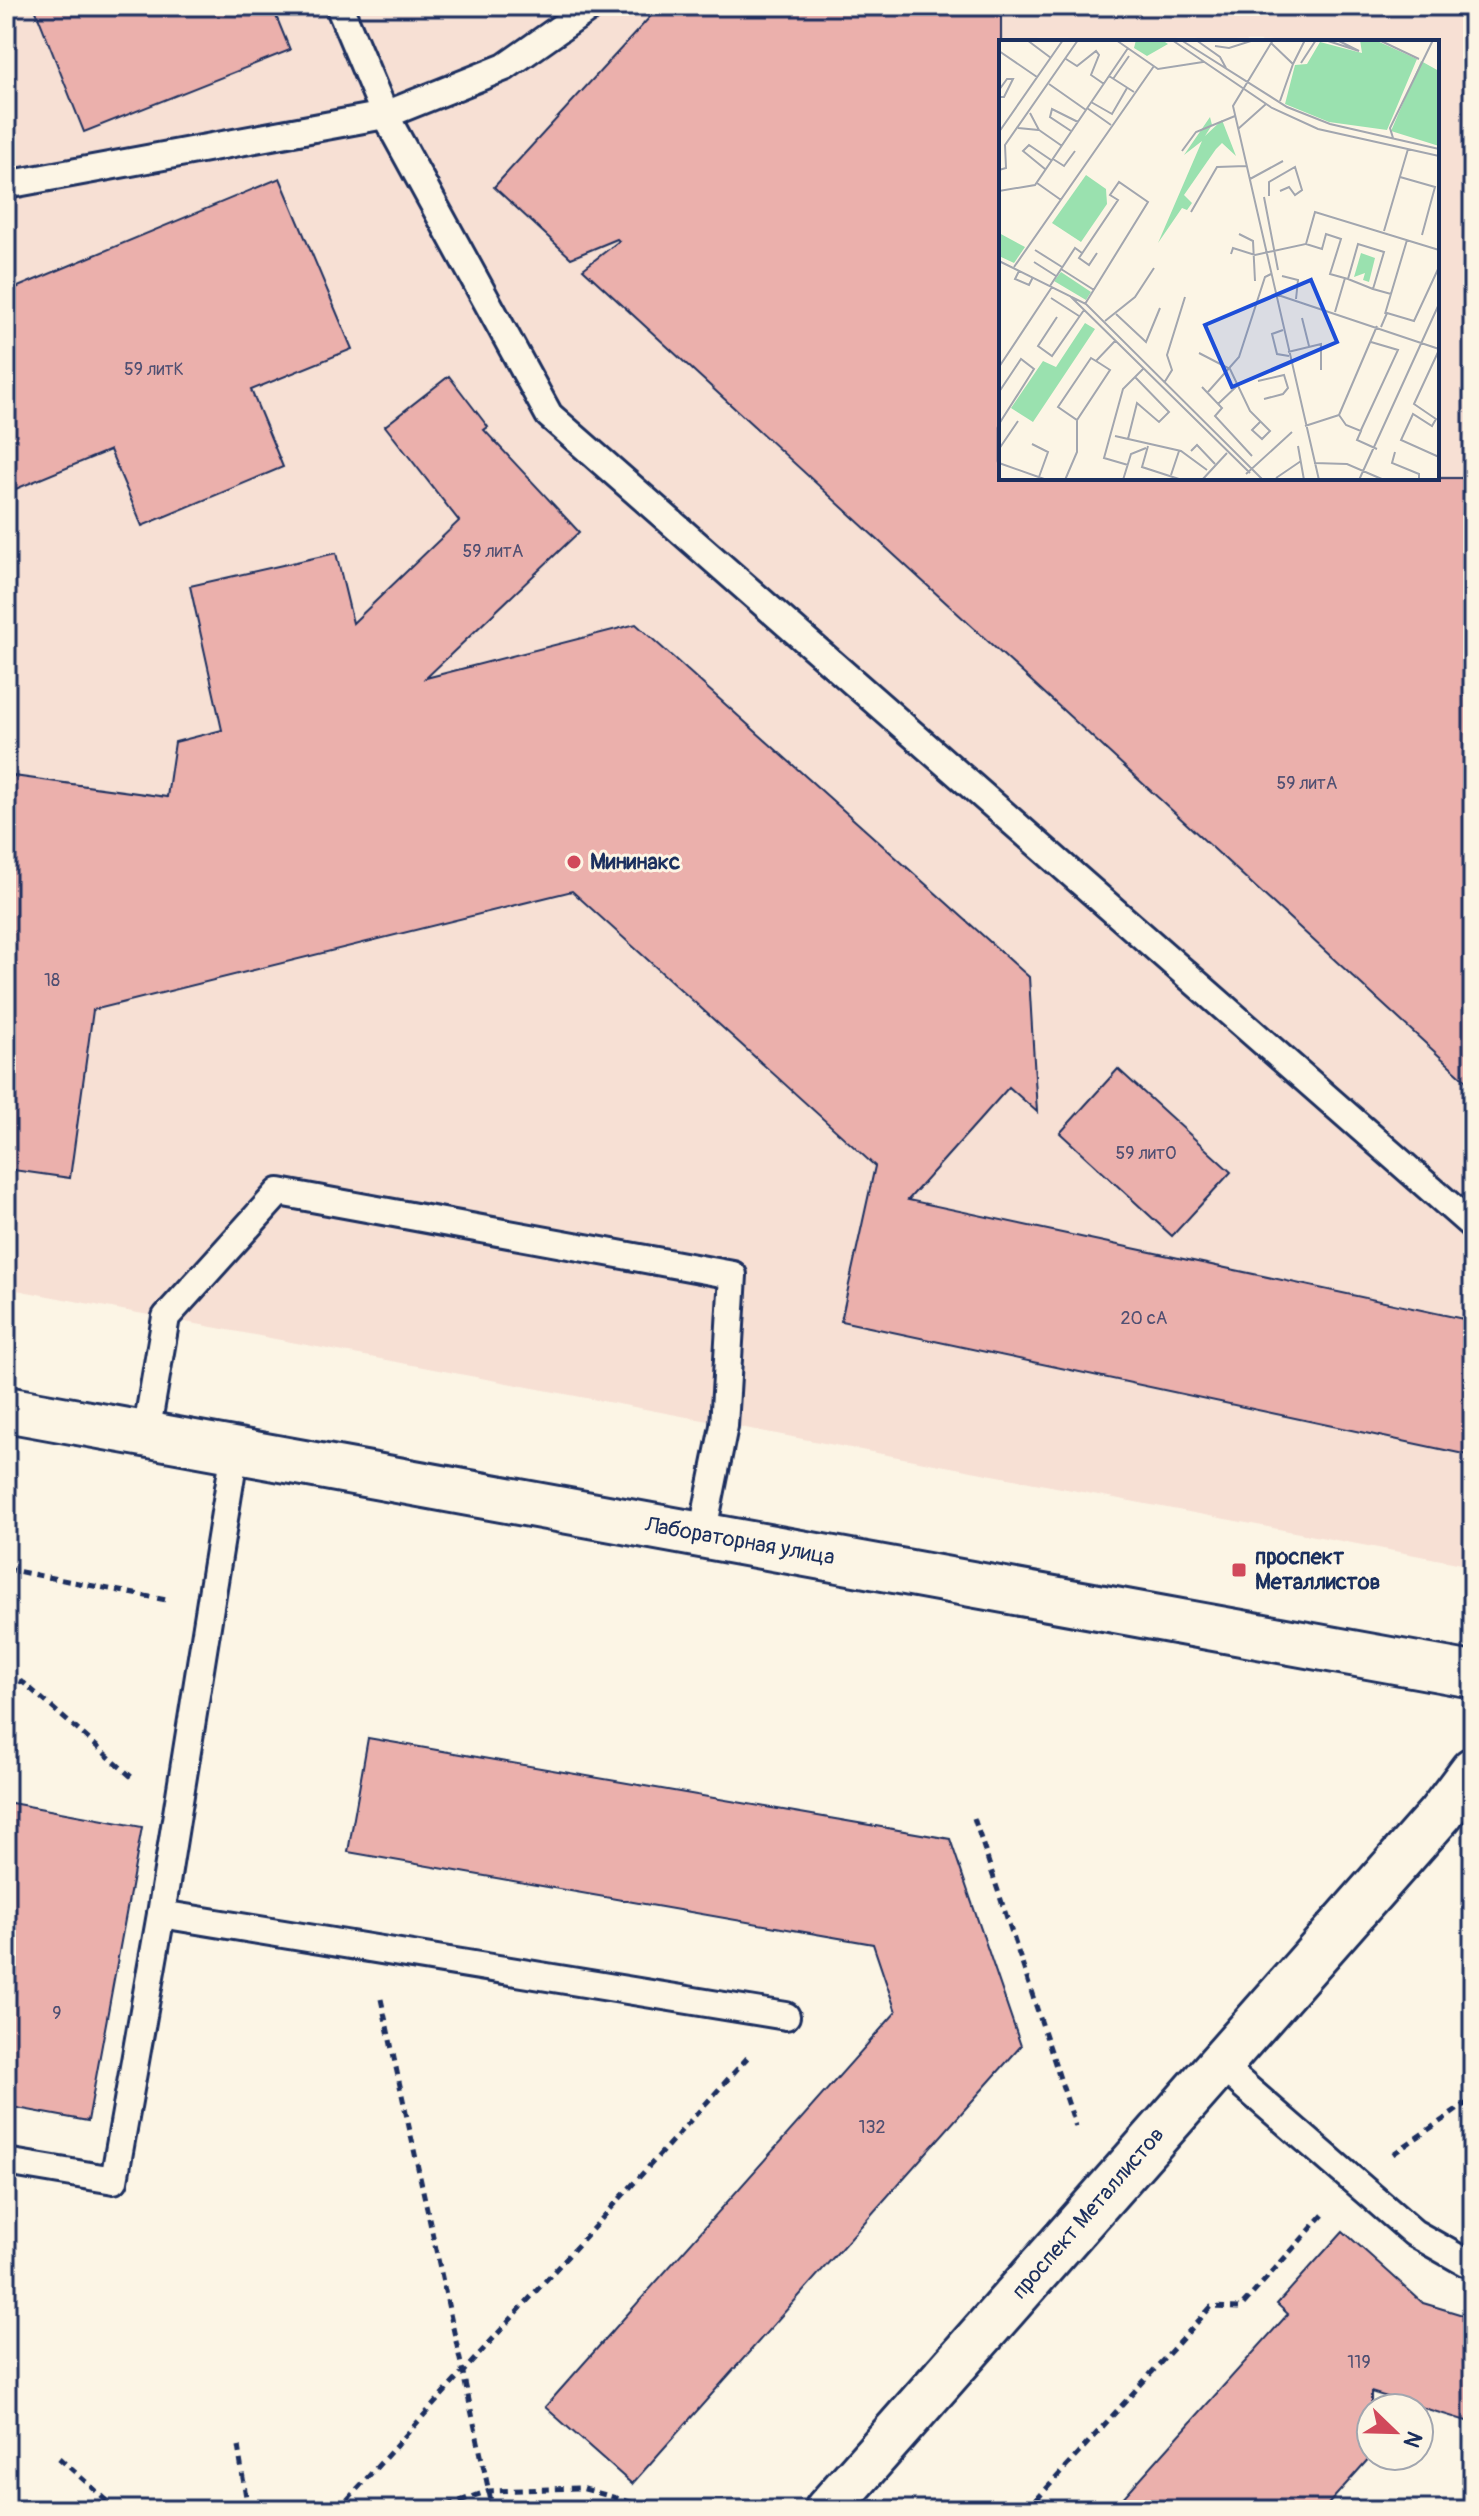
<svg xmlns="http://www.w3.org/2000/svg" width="1479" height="2516" font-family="Pangolin,sans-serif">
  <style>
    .built { fill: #f7e0d4; fill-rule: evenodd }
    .building { fill: #ebb0ac; stroke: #1b2f5e; stroke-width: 2 }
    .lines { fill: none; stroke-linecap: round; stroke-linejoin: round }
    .service-casing { stroke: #1b2f5e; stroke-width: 32 }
    .minor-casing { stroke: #1b2f5e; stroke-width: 50 }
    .tertiary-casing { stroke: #1b2f5e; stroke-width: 50 }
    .path { stroke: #1b2f5e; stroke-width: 5; stroke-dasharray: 8 6; stroke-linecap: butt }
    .service { stroke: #fcf5e5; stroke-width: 26 }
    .minor { stroke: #fcf5e5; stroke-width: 44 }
    .tertiary { stroke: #fcf5e5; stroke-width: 44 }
    .poi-dot { fill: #d1495b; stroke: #fcf5e5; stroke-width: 3 }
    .labels { text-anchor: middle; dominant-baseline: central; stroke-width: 6; stroke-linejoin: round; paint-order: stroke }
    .number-label { font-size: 18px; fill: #4f4f72 }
    .poi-label { font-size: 22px; font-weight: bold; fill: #1b2f5e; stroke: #fcf5e5; text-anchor: start }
    .street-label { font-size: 22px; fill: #1b2f5e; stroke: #fcf5e5 }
    .inset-road { fill: none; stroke: #a2a6af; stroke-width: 2 }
    .view { fill: #1d4ed8; fill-opacity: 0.15; stroke: #1d4ed8; stroke-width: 4 }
    .inset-edge { fill: none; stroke: #1b2f5e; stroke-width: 4 }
  </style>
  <rect width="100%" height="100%" fill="#fcf5e5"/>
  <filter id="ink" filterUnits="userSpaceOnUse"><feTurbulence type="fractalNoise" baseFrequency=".0125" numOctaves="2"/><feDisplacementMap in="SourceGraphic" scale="16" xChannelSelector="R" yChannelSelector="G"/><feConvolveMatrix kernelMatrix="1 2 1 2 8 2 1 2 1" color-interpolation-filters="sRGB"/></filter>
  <g filter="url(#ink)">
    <path class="built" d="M6,6H1473V1566L6,1288ZM1001,42H1437V478H1001Z"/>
    <g class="building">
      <path d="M34,6H272L290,50L84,132Z"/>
      <path d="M660,6H1001V478H1473V1087L583,269L619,241L617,239L571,258L494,187Z"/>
      <path d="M280,178L352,349L251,390L283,467L142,526L110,450L6,493V292Z"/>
      <path d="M449,376L488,427L484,430L579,532L426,678L636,624L1029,977L1037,1112L1009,1087L908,1200L1473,1321V1456L841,1321L875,1166L572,891L93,1010L70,1178L6,1169V775L167,797L175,742L222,730L190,586L336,553L353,623L459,521L385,426Z"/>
      <path d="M1118,1069L1231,1172L1172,1236L1060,1133Z"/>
      <path d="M368,1738L950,1839L1021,2046L632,2484L545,2407L896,2012L873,1944L348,1852Z"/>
      <path d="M6,1802L142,1827L88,2121L6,2106Z"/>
      <path d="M1343,2231L1423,2303L1473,2318V2423L1371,2392V2456L1323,2510H1112L1288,2314L1277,2304Z"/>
    </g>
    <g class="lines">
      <defs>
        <g id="service">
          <path d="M339,6L385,115L549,415L1473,1226"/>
          <path d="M6,185L385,115L505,67L592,6"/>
          <path d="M146,1434L166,1317L279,1192L733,1275L724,1426L702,1535"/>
          <path d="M161,1914L786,2016"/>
          <path d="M1219,2064L1414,2233L1465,2262L1473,2264"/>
          <path d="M6,2162L114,2180L161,1914L235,1450"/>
        </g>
        <path id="minor" d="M827,2510L1440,1814L1473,1770"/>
        <path id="tertiary" d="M6,1409L1473,1675"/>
      </defs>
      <use href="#service" class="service-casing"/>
      <use href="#minor" class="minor-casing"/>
      <use href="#tertiary" class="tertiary-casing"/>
      <g class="path">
        <path d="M6,1569L166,1600"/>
        <path d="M6,1675L24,1683L134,1779"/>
        <path d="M974,1818L1076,2127"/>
        <path d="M381,1999L493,2510"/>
        <path d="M1393,2154L1473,2099"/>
        <path d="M238,2446L248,2510"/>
        <path d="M59,2458L118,2510"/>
        <path d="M338,2510L748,2057"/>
        <path d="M433,2510L489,2491L581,2488L634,2503L644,2510"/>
        <path d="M1027,2510L1211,2307L1240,2308L1323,2215"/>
      </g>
      <use href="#service" class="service"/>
      <use href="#minor" class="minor"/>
      <use href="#tertiary" class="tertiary"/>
    </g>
  </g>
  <g class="poi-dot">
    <circle cx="574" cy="862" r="8"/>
    <rect x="1231" y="1562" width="16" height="16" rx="4"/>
  </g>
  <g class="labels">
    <g class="number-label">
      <text x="154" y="369">59 литК</text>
      <text x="493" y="551">59 литА</text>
      <text x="1307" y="783">59 литА</text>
      <text x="52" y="980">18</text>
      <text x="1146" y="1153">59 литО</text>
      <text x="1144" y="1318">20 сА</text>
      <text x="57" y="2013">9</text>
      <text x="872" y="2127">132</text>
      <text x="1359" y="2362">119</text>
    </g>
    <g class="poi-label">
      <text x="590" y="862">Мининакс</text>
      <text x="1255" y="1557">проспект<tspan x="1255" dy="25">Металлистов</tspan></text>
    </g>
    <g class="street-label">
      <text transform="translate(740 1541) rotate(10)">Лабораторная улица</text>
      <text transform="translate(1088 2213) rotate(-49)">проспект Металлистов</text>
    </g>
  </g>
  <g transform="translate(999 40)">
    <rect width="440" height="440" fill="#fcf5e5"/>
    <path d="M137,0H163L169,4L148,16L135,8ZM361,0H376L418,19L388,90L330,82L286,64L296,25L308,24L321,2L363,13ZM422,21L440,31V106L392,91ZM0,193L26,207L15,223L0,216ZM62,232L92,252L87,260L55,241ZM86,283L96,289L34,382L12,368L44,321L57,327Z" fill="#9ae1af"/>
    <path d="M211,77L213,85L206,96L223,80L237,116L223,103L217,109L185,155L193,163L188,170L183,168L159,203L203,101L185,115Z" fill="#9ae1af"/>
    <path d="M362,213L376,218L370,242L364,240L366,233L355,237Z" fill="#9ae1af"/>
    <path d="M87,135L107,149L108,164L82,202L53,183Z" fill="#9ae1af"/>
    <path class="inset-road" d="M28,0L52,18M117,0L159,29L204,22M173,0L273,68L319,89L440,116M182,0L288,67L331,84L440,109M197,0L221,17L227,28M274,0L234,66L320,440M326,0L360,11L338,0M380,0L420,19M272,3L294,24L306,0M216,6L230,8L255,0M0,11L38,37M67,19L78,26L97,11L100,15L92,35L105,44M302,23L317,0M110,36L135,52M114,39L130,16M50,44L87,70M0,50L8,39H14L5,57H0M281,61L294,24M92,62L113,74L128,48M88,68L112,85M19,88L40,90L31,73M239,89L267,64M40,90L63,106M72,91L51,77L53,69L79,82M0,92L64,0M394,98L391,88L434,0M183,111L197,92L236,76M54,119L65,126L76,111M46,129L24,111L30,105L52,120M0,130L7,128L6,105L79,0M401,137L436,147L423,195M251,139L284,121M38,143L62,160M0,151L36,145L129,8M270,156V142L296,127L303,150L296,155L290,147L281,151M265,157L279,230M192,172L218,127L247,126M385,191L409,109M240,194L254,201L256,241M307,204L323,209L327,194L342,199L331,234L349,239L359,204L385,212L374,249L392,254M36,210L63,227M232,214L234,208L256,215L307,204L316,172L440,210M0,221L87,264L264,440M35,222L57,236M15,227L155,26M62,229L95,250M20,231L16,239L30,245L34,237M283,236L299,240L297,259M349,239L374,249M51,246L76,208L83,213M276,254L440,309M71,256L251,433M52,258L80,276M86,264L149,162L120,142L111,155L119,160L80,218L90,225L98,213M336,272L346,238M117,274L147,302L161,268M386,274L408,200M58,277L39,306L53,316L85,270M303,278L310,306M106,281L136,257L155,228M382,287L388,273L415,281L440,227M284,290L273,294L278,314L290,316M440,310L415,364L437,379L433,386L414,374L402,400L440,417M289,312L322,304V330M200,313L231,329L251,371L271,391L263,399L253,390L262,381M97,321L111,330L78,380L59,367L92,318L97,321L116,301M0,327L53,247M259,341L285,335L289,348L284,354L265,359M165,343L173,330L168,315L186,257M203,347L223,368L216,376L253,416M0,352L22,319L35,329L0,384M208,353L240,317L266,237L272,234M219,364L240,344M306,386L340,375M362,390L399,310L372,302M116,396L182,411L208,430M129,399L138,363L160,382L170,372L136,337M33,404L49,412L40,437M149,406L143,427L183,440M299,406L305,440M0,409L19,381M378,409L358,400L362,391L347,385L340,375L378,286M192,411L198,405L216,424M396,412L393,423L420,434V440M0,423L48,440M315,423L348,424L385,440M129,425L105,418L124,349L144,329M247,434L293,392M172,435L180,411M277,438L302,421M66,440L78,412V380M124,440L132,414L147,408M203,440L228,413M360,440L440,264"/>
    <path class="view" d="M312,240L338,302L233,347L206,285Z"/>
    <rect width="440" height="440" class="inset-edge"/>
  </g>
  <rect width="1479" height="2516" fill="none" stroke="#fcf5e5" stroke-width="32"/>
  <rect x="16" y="16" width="1447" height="2484" fill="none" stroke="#1b2f5e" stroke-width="3" filter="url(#ink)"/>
  <g transform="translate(1395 2432) rotate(113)"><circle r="38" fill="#fcf5e5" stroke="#a2a6af" stroke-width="2"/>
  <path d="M0-6L14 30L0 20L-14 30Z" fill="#d1495b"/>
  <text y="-12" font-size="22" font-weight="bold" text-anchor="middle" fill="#1b2f5e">N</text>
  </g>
</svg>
